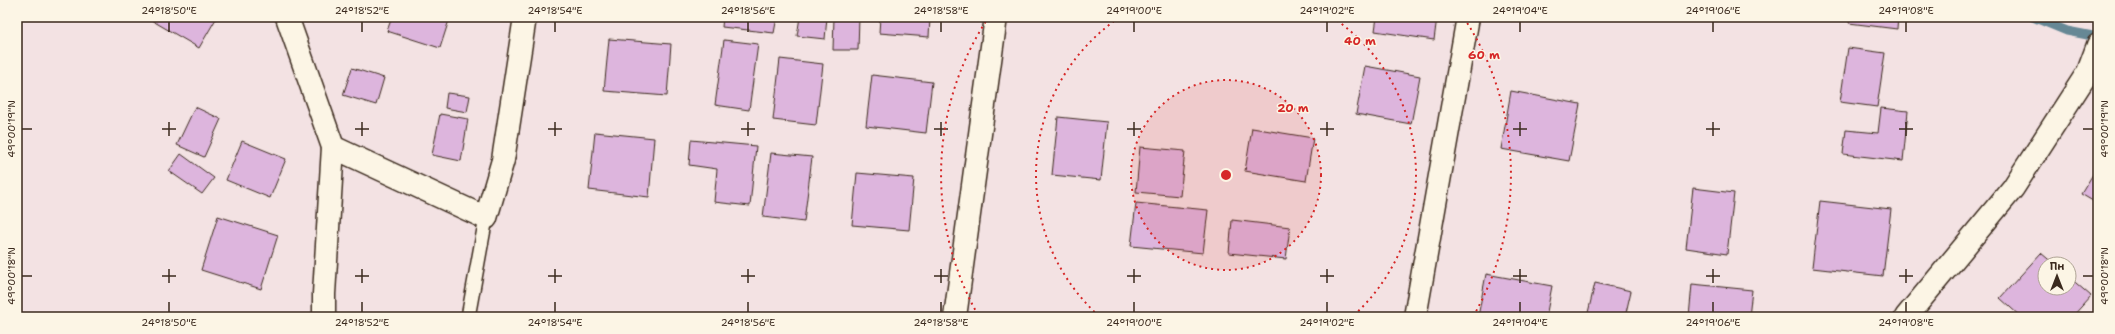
<svg xmlns="http://www.w3.org/2000/svg" width="2115" height="334" font-family="'Shantell Sans',sans-serif">
  <style>
    .lines { fill: none; stroke-linecap: round; stroke-linejoin: round }
    .stream { stroke: #668895; stroke-width: 9 }
    .building { fill: #ddb5dd; stroke: #3b2a1e }
    .lane-casing { stroke: #3b2a1e; stroke-width: 16 }
    .street-casing { stroke: #3b2a1e; stroke-width: 25 }
    .lane { stroke: #fcf5e5; stroke-width: 13 }
    .street { stroke: #fcf5e5; stroke-width: 22 }
    .ticks { fill: none; stroke: #3b2a1e; stroke-width: 1.5 }
    .ring { fill: none; stroke: #d62828; stroke-width: 2; stroke-dasharray: 2 4 }
    .centre { fill: #d62828; stroke: #fcf5e5; stroke-width: 2 }
    .ring-label { font-size: 12px; text-anchor: middle; font-weight: bold; fill: #d62828; stroke: #fcf5e5; stroke-width: 3; stroke-linejoin: round; paint-order: stroke }
    .neatline { fill: none; stroke: #3b2a1e; stroke-width: 1.5 }
    .ticks-label { font-size: 10px; text-anchor: middle; fill: #3b2a1e }
  </style>
  <rect width="100%" height="100%" fill="#f3e2e3"/>
  <filter id="ink" filterUnits="userSpaceOnUse"><feTurbulence type="fractalNoise" baseFrequency=".025" numOctaves="2"/><feDisplacementMap in="SourceGraphic" scale="8" xChannelSelector="R" yChannelSelector="G"/><feConvolveMatrix kernelMatrix="1 2 1 2 8 2 1 2 1" color-interpolation-filters="sRGB"/></filter>
  <g filter="url(#ink)">
    <g class="lines">
      <path class="stream" d="M2033,17L2067,31L2098,37"/>
    </g>
    <g class="building">
      <path d="M146,17H217L199,48Z"/>
      <path d="M392,17H450L440,48L387,31Z"/>
      <path d="M723,17H777L774,33L722,27Z"/>
      <path d="M800,17H827L825,39L797,36Z"/>
      <path d="M834,17H859L858,50H833Z"/>
      <path d="M880,17H930L929,37L879,33Z"/>
      <path d="M1377,17H1437L1434,40L1375,31Z"/>
      <path d="M1850,17H1898L1897,29L1849,23Z"/>
      <path d="M609,39L671,44L667,96L604,91Z"/>
      <path d="M724,40L758,44L749,110L715,105Z"/>
      <path d="M1848,48L1885,53L1877,107L1840,102Z"/>
      <path d="M780,59L823,64L816,125L773,120Z"/>
      <path d="M1365,66L1420,76L1411,124L1356,114Z"/>
      <path d="M352,68L384,78L376,105L343,95Z"/>
      <path d="M872,75L932,82L926,133L866,126Z"/>
      <path d="M1511,91L1580,104L1569,161L1501,149Z"/>
      <path d="M447,93L470,96L467,112L445,108Z"/>
      <path d="M195,107L221,119L204,157L177,145Z"/>
      <path d="M1881,108L1908,111L1903,161L1843,154L1846,130L1878,133Z"/>
      <path d="M440,114L468,119L461,161L432,155Z"/>
      <path d="M1058,117L1107,122L1101,180L1052,175Z"/>
      <path d="M1252,128L1313,138L1306,181L1245,171Z"/>
      <path d="M595,132L654,138L649,197L589,190Z"/>
      <path d="M691,140L756,146L750,206L714,202L717,169L689,165Z"/>
      <path d="M242,141L286,159L270,198L226,180Z"/>
      <path d="M1140,147L1185,151L1180,196L1136,192Z"/>
      <path d="M771,153L812,157L804,222L763,217Z"/>
      <path d="M181,154L214,178L202,194L169,171Z"/>
      <path d="M2098,166V204L2081,194Z"/>
      <path d="M857,173L914,178L909,230L852,225Z"/>
      <path d="M1693,188L1734,193L1727,254L1686,248Z"/>
      <path d="M1820,201L1891,209L1883,276L1812,268Z"/>
      <path d="M1136,203L1208,210L1203,253L1131,246Z"/>
      <path d="M218,216L278,235L261,289L201,270Z"/>
      <path d="M1232,220L1290,227L1286,259L1229,253Z"/>
      <path d="M2041,253L2054,264H2045V288H2069V277L2091,296L2072,317H2021L2000,298Z"/>
      <path d="M1486,274L1552,286L1546,317H1478Z"/>
      <path d="M1595,283L1631,291L1625,317H1587Z"/>
      <path d="M1692,284L1752,290L1749,317H1689Z"/>
    </g>
    <g class="lines">
      <defs>
        <path id="lane" d="M468,317L486,218"/>
        <g id="street">
          <path d="M287,17L333,147L324,294V317"/>
          <path d="M333,147L486,218L503,160L525,17"/>
          <path d="M955,317L996,17"/>
          <path d="M1415,317L1468,17"/>
          <path d="M1906,317L2013,188L2088,72L2098,45"/>
        </g>
      </defs>
      <use href="#lane" class="lane-casing"/>
      <use href="#street" class="street-casing"/>
      <use href="#lane" class="lane"/>
      <use href="#street" class="street"/>
    </g>
  </g>
  <path class="ticks" d="M169,22V32M362,22V32M555,22V32M748,22V32M941,22V32M1134,22V32M1327,22V32M1520,22V32M1713,22V32M1906,22V32M169,122V136M362,122V136M555,122V136M748,122V136M941,122V136M1134,122V136M1327,122V136M1520,122V136M1713,122V136M1906,122V136M22,129H32M162,129H176M355,129H369M548,129H562M741,129H755M934,129H948M1127,129H1141M1320,129H1334M1513,129H1527M1706,129H1720M1899,129H1913M2083,129H2093M169,269V283M362,269V283M555,269V283M748,269V283M941,269V283M1134,269V283M1327,269V283M1520,269V283M1713,269V283M1906,269V283M22,276H32M162,276H176M355,276H369M548,276H562M741,276H755M934,276H948M1127,276H1141M1320,276H1334M1513,276H1527M1706,276H1720M1899,276H1913M2083,276H2093M169,302V312M362,302V312M555,302V312M748,302V312M941,302V312M1134,302V312M1327,302V312M1520,302V312M1713,302V312M1906,302V312"/>
  <circle cx="1226" cy="175" r="95" fill="#d62828" fill-opacity=".12"/>
  <g class="ring">
    <circle cx="1226" cy="175" r="95"/>
    <path d="M1099 316A190 190 0 0 1 1120 17M1332 17A190 190 0 0 1 1353 316"/>
    <path d="M978 315A285 285 0 0 1 988 18M1464 18A285 285 0 0 1 1474 315"/>
  </g>
  <circle cx="1226" cy="175" r="6" class="centre"/>
  <g class="ring-label">
    <text x="1360" y="45">40 m</text>
    <text x="1484" y="59">60 m</text>
    <text x="1293" y="112">20 m</text>
  </g>
  <rect width="2115" height="334" fill="none" stroke="#fcf5e5" stroke-width="44"/>
  <g transform="translate(2057 276)"><circle r="19" fill="#fcf5e5" stroke="#afa495"/>
  <path d="M0-3L7 15L0 10L-7 15Z" fill="#3b2a1e"/>
  <text y="-6" font-size="11" font-weight="bold" text-anchor="middle" fill="#3b2a1e">Пн</text>
  </g>
  <rect x="22" y="22" width="2071" height="290" class="neatline"/>
  <g class="ticks-label">
    <text x="169" y="14">24°18'50"E</text>
    <text x="362" y="14">24°18'52"E</text>
    <text x="555" y="14">24°18'54"E</text>
    <text x="748" y="14">24°18'56"E</text>
    <text x="941" y="14">24°18'58"E</text>
    <text x="1134" y="14">24°19'00"E</text>
    <text x="1327" y="14">24°19'02"E</text>
    <text x="1520" y="14">24°19'04"E</text>
    <text x="1713" y="14">24°19'06"E</text>
    <text x="1906" y="14">24°19'08"E</text>
    <text transform="translate(11 129) rotate(-90)" y="4">49°00'19"N</text>
    <text transform="translate(2104 129) rotate(-90)" y="4">49°00'19"N</text>
    <text transform="translate(11 276) rotate(-90)" y="4">49°00'18"N</text>
    <text transform="translate(2104 276) rotate(-90)" y="4">49°00'18"N</text>
    <text x="169" y="326">24°18'50"E</text>
    <text x="362" y="326">24°18'52"E</text>
    <text x="555" y="326">24°18'54"E</text>
    <text x="748" y="326">24°18'56"E</text>
    <text x="941" y="326">24°18'58"E</text>
    <text x="1134" y="326">24°19'00"E</text>
    <text x="1327" y="326">24°19'02"E</text>
    <text x="1520" y="326">24°19'04"E</text>
    <text x="1713" y="326">24°19'06"E</text>
    <text x="1906" y="326">24°19'08"E</text>
  </g>
</svg>
